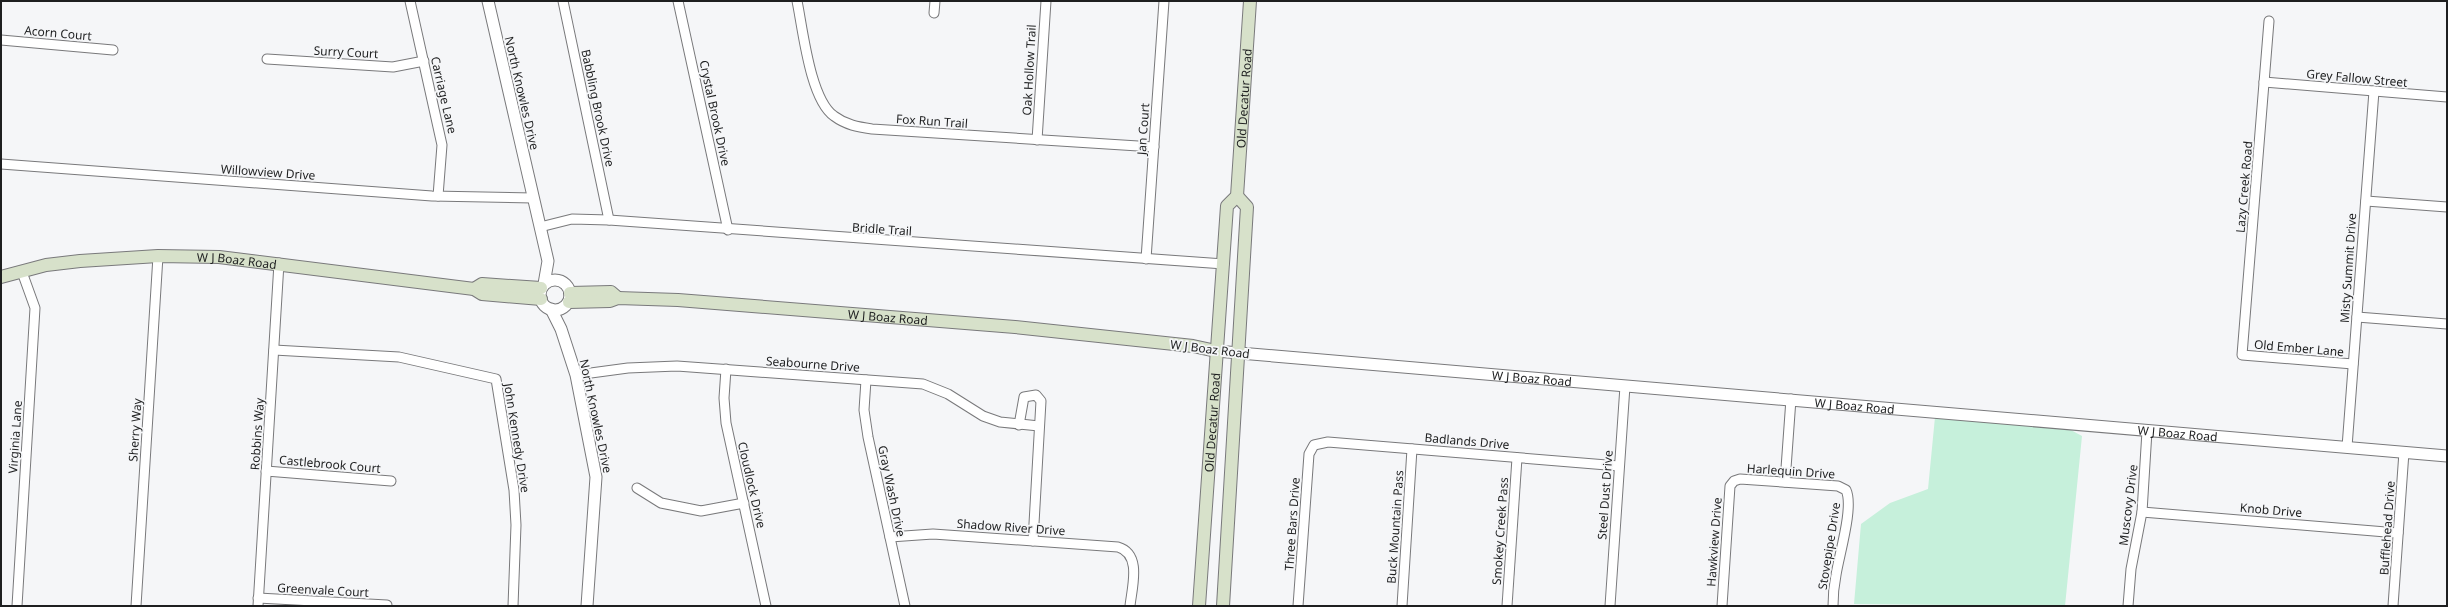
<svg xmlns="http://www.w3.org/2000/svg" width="2448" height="607" font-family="'Noto Sans',sans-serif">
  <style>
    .green { fill: #c6f0db }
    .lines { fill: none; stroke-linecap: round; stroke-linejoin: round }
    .minor-casing { stroke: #79797b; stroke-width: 11 }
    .tertiary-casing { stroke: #79797b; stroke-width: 13 }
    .secondary-casing { stroke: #79797b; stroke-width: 14 }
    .minor { stroke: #fff; stroke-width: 9 }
    .tertiary { stroke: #fff; stroke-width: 11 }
    .secondary { stroke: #d7e1ca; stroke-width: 12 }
    .labels { text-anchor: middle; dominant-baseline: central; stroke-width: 3.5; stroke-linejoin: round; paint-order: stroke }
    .street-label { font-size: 12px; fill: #1e1f20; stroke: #f5f6f8 }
  </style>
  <rect width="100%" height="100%" fill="#f5f6f8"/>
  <path class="green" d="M1935,417L2069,429L2082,436L2065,606L1854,604L1861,524L1890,503L1928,489Z"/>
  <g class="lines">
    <defs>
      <g id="minor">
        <path d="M410,1L442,145L438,196"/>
        <path d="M563,1L609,220"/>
        <path d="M678,1L728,230"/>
        <path d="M797,1C803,30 810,99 834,116C846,125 858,127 872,129L1154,147"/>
        <path d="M934,13L935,1"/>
        <path d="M2269,21L2242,355L2353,364"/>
        <path d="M1,40L113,50"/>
        <path d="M267,59L393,67L424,61"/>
        <path d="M2264,82L2447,97"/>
        <path d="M1037,140L1046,1"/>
        <path d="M1,164L432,196L533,198"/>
        <path d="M2366,201L2447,207"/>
        <path d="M540,227L572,219L609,220L1224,264"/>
        <path d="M1146,259L1164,1"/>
        <path d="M2357,317L2447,324"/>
        <path d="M274,350L399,357L496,379L514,490L516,525L513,606"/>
        <path d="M726,369L724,398L726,423L766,606"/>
        <path d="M576,375L628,368L677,366L923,384L948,394L983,416L1000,422L1039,426"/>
        <path d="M866,380L864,410L868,437L905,606"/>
        <path d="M1019,425L1024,397L1036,395L1041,401L1033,541"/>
        <path d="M2347,447L2374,91"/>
        <path d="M266,471L391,481"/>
        <path d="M1785,482L1791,399"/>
        <path d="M637,488L661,503L701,511L744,503"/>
        <path d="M2142,512L2398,533"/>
        <path d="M890,537L933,534L1118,547C1142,554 1132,587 1130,606"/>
        <path d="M258,598L387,605"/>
        <path d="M17,606L35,308L22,272"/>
        <path d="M136,606L158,256"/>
        <path d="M258,606L279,263"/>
        <path d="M1298,606L1309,454L1314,445L1328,442L1619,466"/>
        <path d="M1402,606L1412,449"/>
        <path d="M1507,606L1517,458"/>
        <path d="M1610,606L1625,386"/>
        <path d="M1722,606L1730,486L1734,481L1740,479L1838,486L1846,490C1854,507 1839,555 1836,575C1834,585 1833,596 1833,606"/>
        <path d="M2128,606L2131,569L2142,512L2147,431"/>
        <path d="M2393,606L2404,452"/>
      </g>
      <g id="tertiary">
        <path d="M488,1L548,261L544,284"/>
        <circle cx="555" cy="295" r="15"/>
        <path d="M551,309L561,329L576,375L596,477L587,606"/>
        <path id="s1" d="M1216,351L2447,456"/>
      </g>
      <g id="secondary">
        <path id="s2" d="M1,277L46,265L80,261L158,256L219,257L474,289L482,294L541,299"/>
        <path d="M474,289L482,284L541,288"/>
        <path d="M570,293L611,292L618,298"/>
        <path id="s3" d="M569,302L610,301L618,298L678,300L1015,327L1193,346L1216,351"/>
        <path id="s4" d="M1199,606L1227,206L1237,196L1250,1"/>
        <path d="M1223,606L1247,207L1237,196"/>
      </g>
    </defs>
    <use href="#minor" class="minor-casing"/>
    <use href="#tertiary" class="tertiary-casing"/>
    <use href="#secondary" class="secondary-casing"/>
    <use href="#minor" class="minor"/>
    <use href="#tertiary" class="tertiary"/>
    <use href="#secondary" class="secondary"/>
  </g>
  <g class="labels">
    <g class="street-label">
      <text transform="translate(58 33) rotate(5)">Acorn Court</text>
      <text transform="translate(346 52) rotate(3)">Surry Court</text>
      <text transform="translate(1029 70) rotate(-87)">Oak Hollow Trail</text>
      <text transform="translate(2357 78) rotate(5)">Grey Fallow Street</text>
      <text transform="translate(522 93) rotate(77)">North Knowles Drive</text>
      <text transform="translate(444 95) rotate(77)">Carriage Lane</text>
      <text stroke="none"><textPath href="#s4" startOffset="513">Old Decatur Road</textPath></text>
      <text transform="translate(598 108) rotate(78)">Babbling Brook Drive</text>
      <text transform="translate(715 113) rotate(78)">Crystal Brook Drive</text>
      <text transform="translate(932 121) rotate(4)">Fox Run Trail</text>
      <text transform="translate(1143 129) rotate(-86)">Jan Court</text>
      <text transform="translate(268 172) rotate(4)">Willowview Drive</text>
      <text transform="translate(2244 187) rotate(-85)">Lazy Creek Road</text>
      <text transform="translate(882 229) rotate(4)">Bridle Trail</text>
      <text stroke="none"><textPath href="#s2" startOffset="238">W J Boaz Road</textPath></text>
      <text transform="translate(2348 268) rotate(-86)">Misty Summit Drive</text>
      <text stroke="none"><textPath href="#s3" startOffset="320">W J Boaz Road</textPath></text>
      <text transform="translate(2299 348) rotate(5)">Old Ember Lane</text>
      <text transform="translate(1210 349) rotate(7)">W J Boaz Road</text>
      <text transform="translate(813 364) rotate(4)">Seabourne Drive</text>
      <text stroke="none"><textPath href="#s1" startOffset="317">W J Boaz Road</textPath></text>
      <text stroke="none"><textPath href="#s1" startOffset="641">W J Boaz Road</textPath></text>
      <text transform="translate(596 416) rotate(78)">North Knowles Drive</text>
      <text stroke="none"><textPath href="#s4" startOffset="184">Old Decatur Road</textPath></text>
      <text transform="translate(135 430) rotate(-86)">Sherry Way</text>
      <text stroke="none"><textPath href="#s1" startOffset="965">W J Boaz Road</textPath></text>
      <text transform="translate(257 434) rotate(-86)">Robbins Way</text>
      <text transform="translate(15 437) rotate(-86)">Virginia Lane</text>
      <text transform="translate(517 438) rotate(81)">John Kennedy Drive</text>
      <text transform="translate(1467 441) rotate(5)">Badlands Drive</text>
      <text transform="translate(330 464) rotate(5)">Castlebrook Court</text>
      <text transform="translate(1791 471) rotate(4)">Harlequin Drive</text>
      <text transform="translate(752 485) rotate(77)">Cloudlock Drive</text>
      <text transform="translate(892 491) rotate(78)">Gray Wash Drive</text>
      <text transform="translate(1605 495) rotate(-86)">Steel Dust Drive</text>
      <text transform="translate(2128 505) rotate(-83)">Muscovy Drive</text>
      <text transform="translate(2271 510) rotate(5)">Knob Drive</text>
      <text transform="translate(1292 524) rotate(-86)">Three Bars Drive</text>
      <text transform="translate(1011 527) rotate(4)">Shadow River Drive</text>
      <text transform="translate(1395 527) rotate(-86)">Buck Mountain Pass</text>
      <text transform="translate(2387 528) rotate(-86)">Bufflehead Drive</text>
      <text transform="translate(1500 531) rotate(-86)">Smokey Creek Pass</text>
      <text transform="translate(1714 542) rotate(-86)">Hawkview Drive</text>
      <text transform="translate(1829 546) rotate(-81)">Stovepipe Drive</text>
      <text transform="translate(323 590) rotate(3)">Greenvale Court</text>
    </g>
  </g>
  <rect width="2448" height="607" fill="none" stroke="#1e1f20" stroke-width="4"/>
</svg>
